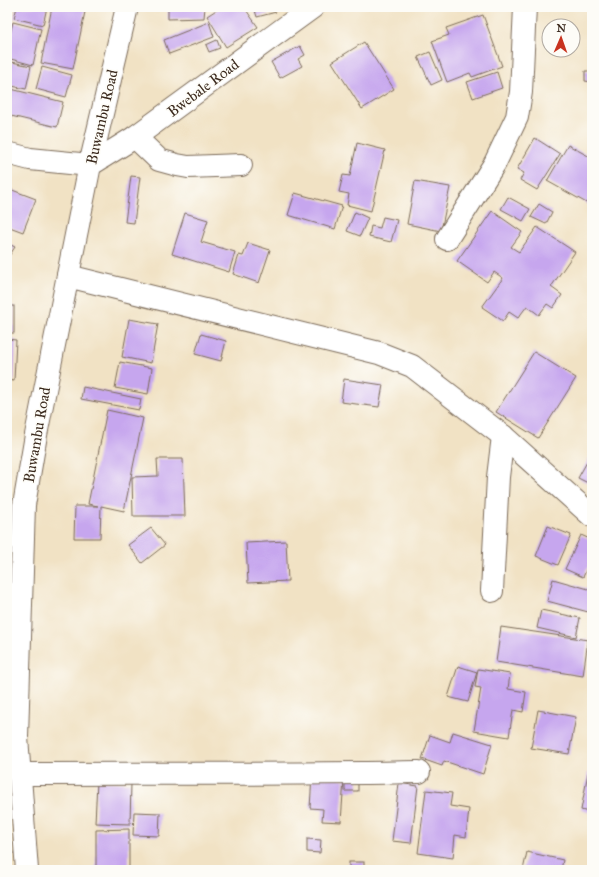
<svg xmlns="http://www.w3.org/2000/svg" width="599" height="877" font-family="'IM FELL Great Primer',serif">
  <style>
    .building { fill: #c6a6ee }
    .lines { fill: none; stroke-linecap: round; stroke-linejoin: round }
    .minor-casing { stroke: #7b6a58; stroke-width: 24 }
    .minor { stroke: #fff; stroke-width: 22 }
    .labels { text-anchor: middle; dominant-baseline: central; stroke-width: 3; stroke-linejoin: round; paint-order: stroke }
    .street-label { font-size: 15px; fill: #3b2a1e; stroke: #fdfcf7 }
  </style>
  <rect width="100%" height="100%" fill="#fdfcf7"/>
  <filter id="ink" filterUnits="userSpaceOnUse"><feTurbulence type="fractalNoise" baseFrequency=".025" numOctaves="2"/><feDisplacementMap in="SourceGraphic" scale="8" xChannelSelector="R" yChannelSelector="G"/><feConvolveMatrix kernelMatrix="1 2 1 2 8 2 1 2 1" color-interpolation-filters="sRGB"/></filter>
  <filter id="wash" filterUnits="userSpaceOnUse"><feTurbulence type="fractalNoise" baseFrequency=".012" numOctaves="4" result="noise"/><feDisplacementMap in="SourceGraphic" scale="16" xChannelSelector="R" yChannelSelector="G"/><feGaussianBlur stdDeviation="0.9" result="paint"/><feColorMatrix in="noise" values="0 0 0 0 0 0 0 0 0 0 0 0 0 0 0 0 0 1.4 0 .05"/><feComposite in="paint" operator="in"/></filter>
  <g filter="url(#wash)">
    <rect width="100%" height="100%" fill="#f1e2c4"/>
    <g id="blocks">
      <g class="building">
        <path d="M17,7H47L43,25L14,18Z"/>
        <path d="M52,7H86L73,69L41,63Z"/>
        <path d="M168,7H205L204,18L168,19Z"/>
        <path d="M221,7H244L258,27L226,47L207,16Z"/>
        <path d="M254,7H274L276,12L257,17Z"/>
        <path d="M483,15L502,66L472,77L470,73L447,82L432,41L449,35L446,28Z"/>
        <path d="M13,22L41,29L33,65L7,58V46Z"/>
        <path d="M209,22L214,37L169,54L164,40Z"/>
        <path d="M217,40L220,48L209,52L206,45Z"/>
        <path d="M364,42L394,89L362,109L332,62Z"/>
        <path d="M300,46L305,55L298,59L302,66L280,78L271,62Z"/>
        <path d="M430,52L442,80L431,85L418,57Z"/>
        <path d="M7,61L31,66L26,89L7,85Z"/>
        <path d="M42,67L72,75L66,97L36,89Z"/>
        <path d="M585,71H592V82L585,81Z"/>
        <path d="M497,72L502,88L473,98L467,82Z"/>
        <path d="M7,88L63,102L57,127L7,115Z"/>
        <path d="M535,138L560,154L537,190L520,180L524,173L517,169Z"/>
        <path d="M357,143L385,150L371,211L347,205L349,194L339,192L343,175L350,176Z"/>
        <path d="M568,145L592,158V206L547,181Z"/>
        <path d="M131,176L140,177L134,223L125,222Z"/>
        <path d="M415,181L450,187L441,231L407,224Z"/>
        <path d="M7,188L36,199L23,232L7,226Z"/>
        <path d="M295,193L342,206L335,229L288,215Z"/>
        <path d="M508,197L530,209L523,221L501,209Z"/>
        <path d="M539,204L552,212L546,224L531,217Z"/>
        <path d="M492,211L522,232L511,247L519,252L537,227L575,252L551,287L562,295L553,308L547,304L539,315L527,306L518,318L509,312L503,321L482,307L503,278L494,272L487,282L457,261Z"/>
        <path d="M355,212L368,218L360,236L347,231Z"/>
        <path d="M185,213L208,220L201,242L235,252L229,272L172,254Z"/>
        <path d="M383,217L397,220L391,242L369,237L371,226L380,228Z"/>
        <path d="M7,243L15,247L7,259Z"/>
        <path d="M248,243L270,250L259,283L233,274L239,255L243,256Z"/>
        <rect x="7" y="306" width="7" height="27"/>
        <path d="M129,319L158,324L151,363L122,357Z"/>
        <path d="M201,334L226,341L221,361L195,354Z"/>
        <path d="M7,339L16,340L14,381L7,380Z"/>
        <path d="M534,352L576,378L538,438L496,412Z"/>
        <path d="M120,362L152,368L148,394L115,388Z"/>
        <path d="M344,379L383,385L379,407L341,402Z"/>
        <path d="M83,387L141,399L139,410L81,399Z"/>
        <path d="M107,410L143,418L124,511L101,506L100,538H74L75,506H98L88,504Z"/>
        <path d="M592,453V485L578,478Z"/>
        <path d="M157,459H183L185,516H133L132,477L158,476Z"/>
        <path d="M548,526L571,535L558,565L536,556Z"/>
        <path d="M151,528L165,545L142,563L128,545Z"/>
        <path d="M581,535L592,540V558L583,577L565,569Z"/>
        <path d="M286,541L288,581L248,583L246,543Z"/>
        <path d="M553,579L592,590V613L547,601Z"/>
        <path d="M541,610L580,618L576,637L537,628Z"/>
        <path d="M501,627L588,640L583,676L496,662Z"/>
        <path d="M458,666L477,672L468,702L448,697Z"/>
        <path d="M478,669L510,674L508,689L526,692L523,712L513,710L509,737L474,731L481,688L475,687Z"/>
        <path d="M538,710L576,717L569,754L531,748Z"/>
        <path d="M453,732L492,744L483,774L444,761L442,766L422,759L430,735L450,742Z"/>
        <path d="M588,773H592V813L581,810Z"/>
        <path d="M312,776L344,779L341,822L322,821L323,809L310,808Z"/>
        <rect x="345" y="778" width="13" height="13"/>
        <path d="M97,781L131,783L130,824L95,823Z"/>
        <path d="M399,783L418,786L411,843L392,841Z"/>
        <path d="M426,790L452,793L450,806L469,809L466,837L455,835L453,858L418,853Z"/>
        <path d="M134,812L160,813L159,836L133,835Z"/>
        <path d="M129,829V870H96V830Z"/>
        <path d="M307,839L321,840L320,853L307,852Z"/>
        <path d="M527,852L563,860L561,870H523Z"/>
        <rect x="349" y="862" width="15" height="8"/>
      </g>
    </g>
  </g>
  <g filter="url(#ink)">
    <use href="#blocks" fill-opacity="0" stroke="#7b6a58" stroke-width="1"/>
    <g class="lines">
      <defs>
        <g id="minor">
          <path d="M135,137L159,160L177,165L188,167L241,165"/>
          <path d="M7,153L30,159L90,165L135,137L313,7"/>
          <path d="M447,239L495,163L517,117L521,92L525,7"/>
          <path d="M68,276L379,353L412,366L503,436L592,516"/>
          <path d="M492,591L498,477L503,436"/>
          <path d="M19,774C152,773 286,775 419,772"/>
          <path d="M27,870L17,737L24,505L36,435L90,165L127,7"/>
        </g>
      </defs>
      <use href="#minor" class="minor-casing"/>
      <use href="#minor" class="minor"/>
    </g>
  </g>
  <g class="labels">
    <g class="street-label">
      <text transform="translate(203 88) rotate(-37)">Bwebale Road</text>
      <text transform="translate(102 117) rotate(-77)">Buwambu Road</text>
      <text transform="translate(37 435) rotate(-80)">Buwambu Road</text>
    </g>
  </g>
  <rect width="599" height="877" fill="none" stroke="#fdfcf7" stroke-width="24"/>
  <g transform="translate(561 38) rotate(2)"><circle r="19" fill="#fdfcf7" stroke="#afa8a0"/>
  <path d="M0-3L7 15L0 10L-7 15Z" fill="#c8321e"/>
  <text y="-6" font-size="11" font-weight="bold" text-anchor="middle" fill="#3b2a1e">N</text>
  </g>
</svg>
